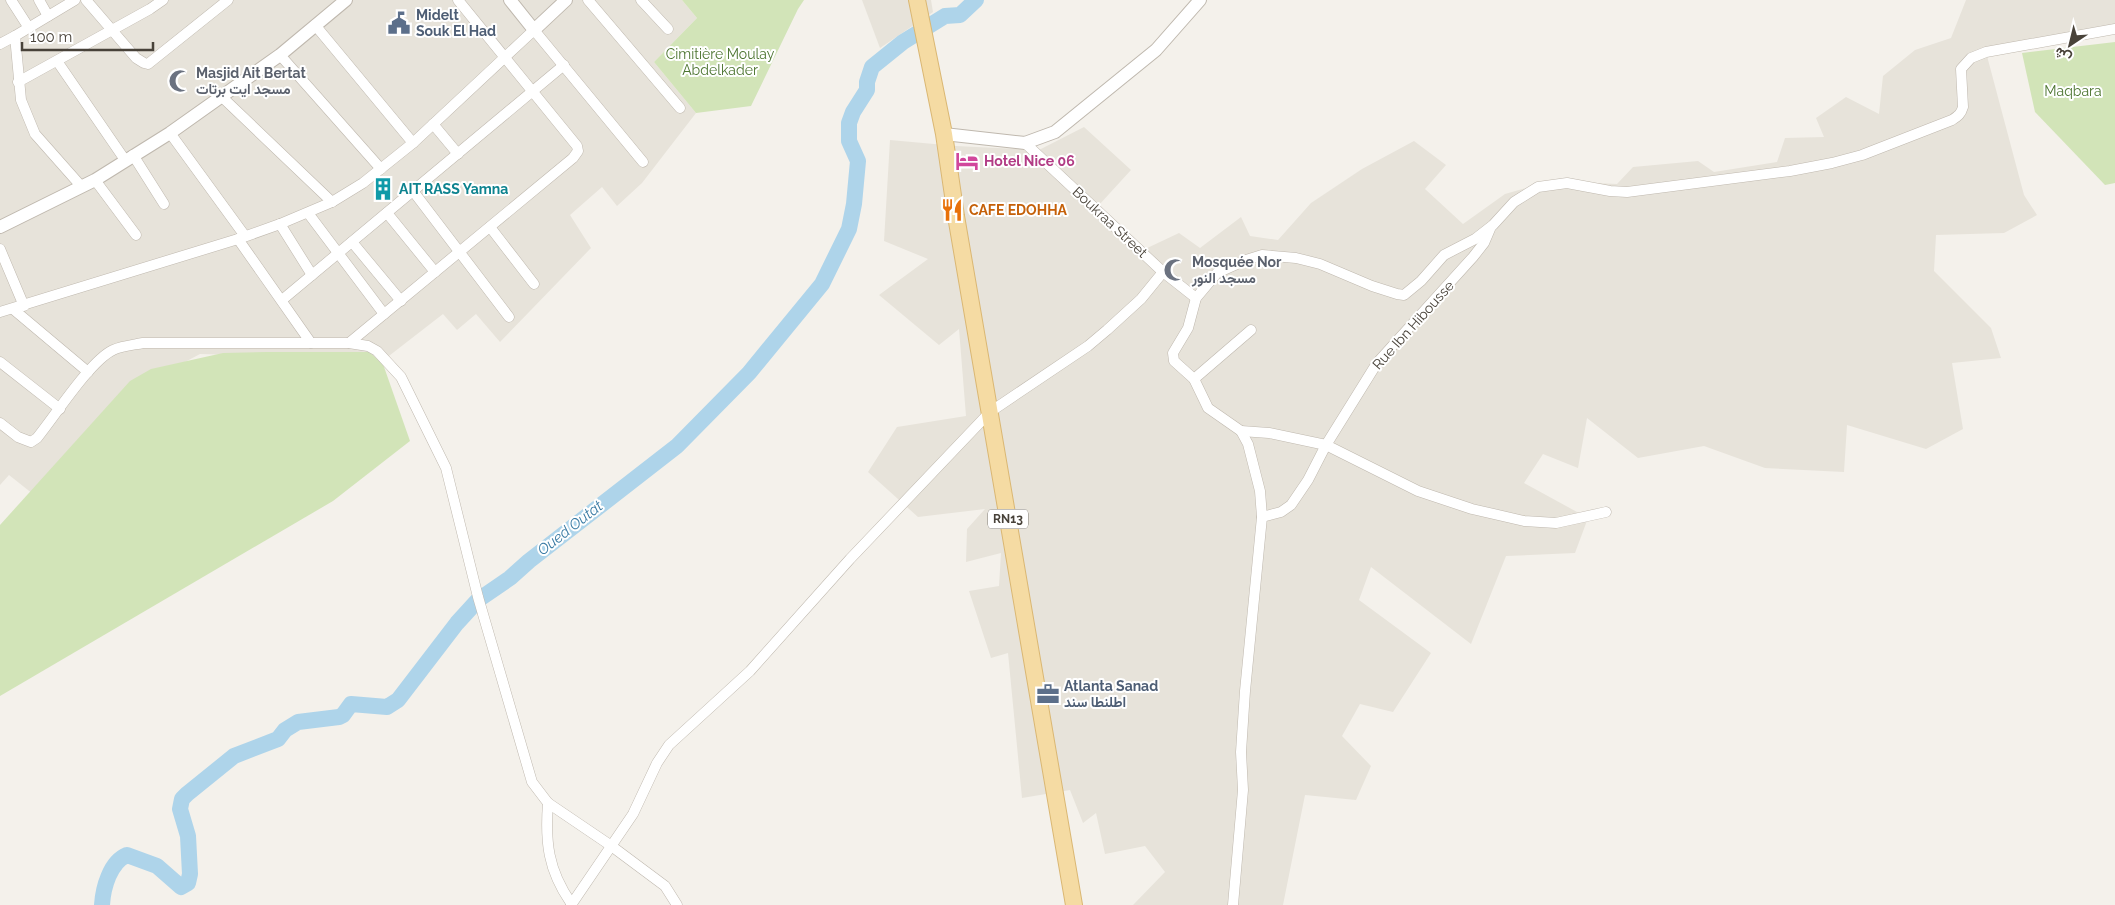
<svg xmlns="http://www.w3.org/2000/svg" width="2115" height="905" font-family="Raleway,Vazirmatn,sans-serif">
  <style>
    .residential { fill: #e7e3da }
    .green { fill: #d2e4b8 }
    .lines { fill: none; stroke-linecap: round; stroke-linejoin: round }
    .river { stroke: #aed4ea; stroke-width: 16 }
    .minor-casing { stroke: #bfb8ae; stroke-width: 11 }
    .tertiary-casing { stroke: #bfb8ae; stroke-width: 14 }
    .primary-casing { stroke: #dab773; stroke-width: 18 }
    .minor { stroke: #fff; stroke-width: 10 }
    .tertiary { stroke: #fff; stroke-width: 12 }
    .primary { stroke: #f5dba3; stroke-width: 16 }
    .labels { text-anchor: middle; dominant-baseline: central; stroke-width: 4; stroke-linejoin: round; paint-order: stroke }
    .shield { fill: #fff; stroke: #7f7b74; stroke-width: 1 }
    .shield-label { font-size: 12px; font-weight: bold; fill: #484239 }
    .service-label { font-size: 14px; font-weight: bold; fill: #4e5e75; stroke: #fff; text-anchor: start }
    .park-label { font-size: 14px; fill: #4d7531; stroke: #fff }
    .worship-label { font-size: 14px; font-weight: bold; fill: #5b616d; stroke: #fff; text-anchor: start }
    .hotel-label { font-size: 14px; font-weight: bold; fill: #b23c85; stroke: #fff; text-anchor: start }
    .culture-label { font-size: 14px; font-weight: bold; fill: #0d838f; stroke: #fff; text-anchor: start }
    .food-label { font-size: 14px; font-weight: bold; fill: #c56008; stroke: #fff; text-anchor: start }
    .street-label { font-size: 14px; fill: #484239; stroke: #fff }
    .water-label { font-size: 15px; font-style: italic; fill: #397aa3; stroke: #fff }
  </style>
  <rect width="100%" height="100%" fill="#f4f1eb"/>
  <g class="residential">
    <path d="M0,0H682L697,18L654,62L696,113L642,183L617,206L602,187L570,215L591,248L500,342L476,314L457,330L443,314L385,359L200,354L142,385L38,498L9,475L0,485Z"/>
    <path d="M862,0H931L933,12L880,48Z"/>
    <path d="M1966,0H2115V31L1987,56L2024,195L2037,215L2004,233L1936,235L1934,271L1991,328L2001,358L1952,363L1963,429L1926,449L1847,425L1844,472L1765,468L1704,446L1638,458L1587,418L1578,468L1543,454L1524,483L1588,518L1575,553L1506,556L1471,644L1371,567L1359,600L1431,653L1393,712L1360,704L1342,736L1371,766L1356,800L1305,795L1283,905H1133L1165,872L1145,846L1105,854L1096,813L1083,823L1070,790L1022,798L1008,653L991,658L969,591L999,586L1001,553L966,562L967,529L985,509L918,517L868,472L897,427L966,416L959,329L939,345L879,295L928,259L884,241L890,140L956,146L1039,150L1084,127L1131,170L1099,205L1143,250L1179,233L1200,248L1241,217L1250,236L1278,240L1311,203L1362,169L1414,141L1446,165L1425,189L1463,224L1505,194L1550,181L1617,184L1633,167L1698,161L1714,172L1777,162L1785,138L1824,137L1816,118L1846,97L1879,114L1883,76L1915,50L1951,38Z"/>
  </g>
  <g class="green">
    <path d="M682,0H804L798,9L751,106L696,113L654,62L697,18Z"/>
    <path d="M2115,42V183L2105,185L2035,112L2022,53Z"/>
    <path d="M267,352H369L383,364L410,441L333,501L0,696V525L130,381L151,369L223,353Z"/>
  </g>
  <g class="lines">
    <path class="river" d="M102,905C103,888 110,862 127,855L157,866L181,887L188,883L190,874L188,836L180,809L182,799L187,794L234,756L278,739L285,730L298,722L339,717L343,715L351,704L387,707L398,700L457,623L478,600L510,578L529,561L677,446L749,373L822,284L849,229L854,204L858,161L849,141V123L853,112L867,90V82L872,67L903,42L945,16L960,15L976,0"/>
    <defs>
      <g id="minor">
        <path d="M11,0L29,28"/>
        <path d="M39,0L48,16"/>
        <path d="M75,0L15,36L21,100L35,134L81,186"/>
        <path d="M86,0L136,58L144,63L148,64L228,0"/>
        <path d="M588,0L680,108"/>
        <path d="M641,0L668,29"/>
        <path d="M315,25L413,143"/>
        <path d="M0,44L15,36"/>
        <path d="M280,55L381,169"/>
        <path d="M57,61L125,160"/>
        <path d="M18,82L150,9L163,0"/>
        <path d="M222,97L332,202"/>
        <path d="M433,124L458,154"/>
        <path d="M170,133L245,236"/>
        <path d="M1025,143L1163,272L1196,298"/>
        <path d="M133,155L164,204"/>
        <path d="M95,180L136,235"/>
        <path d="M413,191L509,317"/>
        <path d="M308,213L384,314"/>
        <path d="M387,213L435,272"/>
        <path d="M280,224L312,275"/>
        <path d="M490,227L534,284"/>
        <path d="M238,239L311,343"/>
        <path d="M352,242L401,301"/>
        <path d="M0,249L24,306"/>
        <path d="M282,300L564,65"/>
        <path d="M13,309L88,372"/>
        <path d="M0,312L238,239L280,224L332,202L363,183L413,143L534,30L643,162"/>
        <path d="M349,343L573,158L578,151L577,146L458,0"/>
        <path d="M0,362L60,409"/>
        <path d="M1194,379L1251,330"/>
        <path d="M0,423L18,437L31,442L37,438C55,416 90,361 113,350C122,346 133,345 143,343H349L368,346L377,351L401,377L446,468L478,597L532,782L548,803C545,842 548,870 571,903"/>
        <path d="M1241,431L1269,433L1326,445L1418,491L1472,509L1524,521L1556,523L1606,512"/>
        <path d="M1262,517L1281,512L1291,505L1308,480L1326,445L1377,363L1473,257L1484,243L1490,229"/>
        <path d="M548,803L610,845L665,886L677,905"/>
        <path d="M571,905L633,814L657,763L669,745L750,671L850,559L990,412L1088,346L1107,330L1141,299L1163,272"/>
        <path d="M1233,905L1243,790L1241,752L1245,691L1262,517L1260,491L1248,444L1241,431L1208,408L1194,379L1174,361L1173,353L1188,328L1196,298L1217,273L1246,260L1262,255L1296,258L1320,264L1372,286L1397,294L1404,295L1421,281L1444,255L1475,239L1493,225L1514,202L1538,187L1567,183L1610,191L1627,192L1790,171L1832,163L1862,155L1952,120C1958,116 1961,114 1963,107L1961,69L1971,58L1986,52L2115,29"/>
      </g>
      <g id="tertiary">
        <path d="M510,0L534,30L566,0"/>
        <path d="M944,134L1025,143L1055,132L1156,50L1200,0"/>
        <path d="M0,227L95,180L170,133L280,55L346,0"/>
      </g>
      <path id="primary" d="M917,0L944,134L956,216L1074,905"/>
    </defs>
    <use href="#minor" class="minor-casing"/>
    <use href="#tertiary" class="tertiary-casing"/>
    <use href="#primary" class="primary-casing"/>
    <use href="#minor" class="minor"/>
    <use href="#tertiary" class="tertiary"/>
    <use href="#primary" class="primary"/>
  </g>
  <defs>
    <symbol id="civic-bare" viewBox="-9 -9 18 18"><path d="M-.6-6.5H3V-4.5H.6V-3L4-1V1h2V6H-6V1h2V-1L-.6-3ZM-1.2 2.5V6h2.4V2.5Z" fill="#5c6f8a" stroke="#fff" stroke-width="2.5" paint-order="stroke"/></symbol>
    <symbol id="mosque-bare" viewBox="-9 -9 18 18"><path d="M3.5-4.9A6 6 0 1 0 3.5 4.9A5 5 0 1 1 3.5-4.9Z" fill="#6b7280" stroke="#fff" stroke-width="2.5" paint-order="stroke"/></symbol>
    <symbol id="hotel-bare" viewBox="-9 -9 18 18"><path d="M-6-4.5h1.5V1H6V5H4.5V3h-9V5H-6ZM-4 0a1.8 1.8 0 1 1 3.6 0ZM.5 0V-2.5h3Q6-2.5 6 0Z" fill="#d1479c" stroke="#fff" stroke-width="2.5" paint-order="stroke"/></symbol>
    <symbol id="building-bare" viewBox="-9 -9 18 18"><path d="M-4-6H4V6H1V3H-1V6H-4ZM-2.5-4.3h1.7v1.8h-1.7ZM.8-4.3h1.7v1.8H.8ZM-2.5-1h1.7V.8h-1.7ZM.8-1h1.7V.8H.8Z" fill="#0f9aa8" stroke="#fff" stroke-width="2.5" paint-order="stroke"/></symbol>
    <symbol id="restaurant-bare" viewBox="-9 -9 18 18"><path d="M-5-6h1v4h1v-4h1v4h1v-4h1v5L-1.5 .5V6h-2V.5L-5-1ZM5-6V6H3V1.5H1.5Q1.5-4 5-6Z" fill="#e8710a" stroke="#fff" stroke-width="2.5" paint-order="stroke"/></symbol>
    <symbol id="office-bare" viewBox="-9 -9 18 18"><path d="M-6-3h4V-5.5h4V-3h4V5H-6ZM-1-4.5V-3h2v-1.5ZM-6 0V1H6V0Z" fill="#5c6f8a" stroke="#fff" stroke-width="2.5" paint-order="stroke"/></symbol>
  </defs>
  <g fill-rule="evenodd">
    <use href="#civic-bare" x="383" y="7" width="32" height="32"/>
    <use href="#mosque-bare" x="164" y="65" width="32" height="32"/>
    <use href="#hotel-bare" x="951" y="145" width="32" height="32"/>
    <use href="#building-bare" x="367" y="173" width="32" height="32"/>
    <use href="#restaurant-bare" x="936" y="194" width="32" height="32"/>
    <use href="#mosque-bare" x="1159" y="254" width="32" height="32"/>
    <use href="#office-bare" x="1032" y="678" width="32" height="32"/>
  </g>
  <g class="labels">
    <rect class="shield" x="988" y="509.5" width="40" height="19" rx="4"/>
    <g class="shield-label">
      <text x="1008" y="519">RN13</text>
    </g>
    <g class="service-label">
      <text x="416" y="15">Midelt<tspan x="416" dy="16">Souk El Had</tspan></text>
      <text x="1064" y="686">Atlanta Sanad<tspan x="1064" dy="16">اطلنطا سند</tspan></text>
    </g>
    <g class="park-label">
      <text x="720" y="54">Cimitière Moulay<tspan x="720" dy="16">Abdelkader</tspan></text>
      <text x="2073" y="91">Maqbara</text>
    </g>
    <g class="worship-label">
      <text x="196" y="73">Masjid Ait Bertat<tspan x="196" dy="16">مسجد ايت برتات</tspan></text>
      <text x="1192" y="262">Mosquée Nor<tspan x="1192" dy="16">مسجد النور</tspan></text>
    </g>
    <g class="hotel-label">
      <text x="984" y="161">Hotel Nice 06</text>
    </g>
    <g class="culture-label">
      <text x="399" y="189">AIT RASS Yamna</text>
    </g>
    <g class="food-label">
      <text x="969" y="210">CAFE EDOHHA</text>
    </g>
    <g class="street-label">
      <text transform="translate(1110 222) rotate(43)">Boukraa Street</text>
      <text transform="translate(1413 325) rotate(-48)">Rue Ibn Hibousse</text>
    </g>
    <g class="water-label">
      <text transform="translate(570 528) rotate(-38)">Oued Outat</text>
    </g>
  </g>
  <g transform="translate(2070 45) rotate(215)" stroke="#ffffff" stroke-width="4" paint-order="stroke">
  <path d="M0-4L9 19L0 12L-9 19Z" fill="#484239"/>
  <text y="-8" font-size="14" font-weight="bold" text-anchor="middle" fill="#484239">ش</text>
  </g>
  <path d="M22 42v8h131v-8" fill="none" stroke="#484239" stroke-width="2.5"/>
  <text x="30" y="42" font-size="15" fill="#484239" stroke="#ffffff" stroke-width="4" paint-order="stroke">100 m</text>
</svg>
